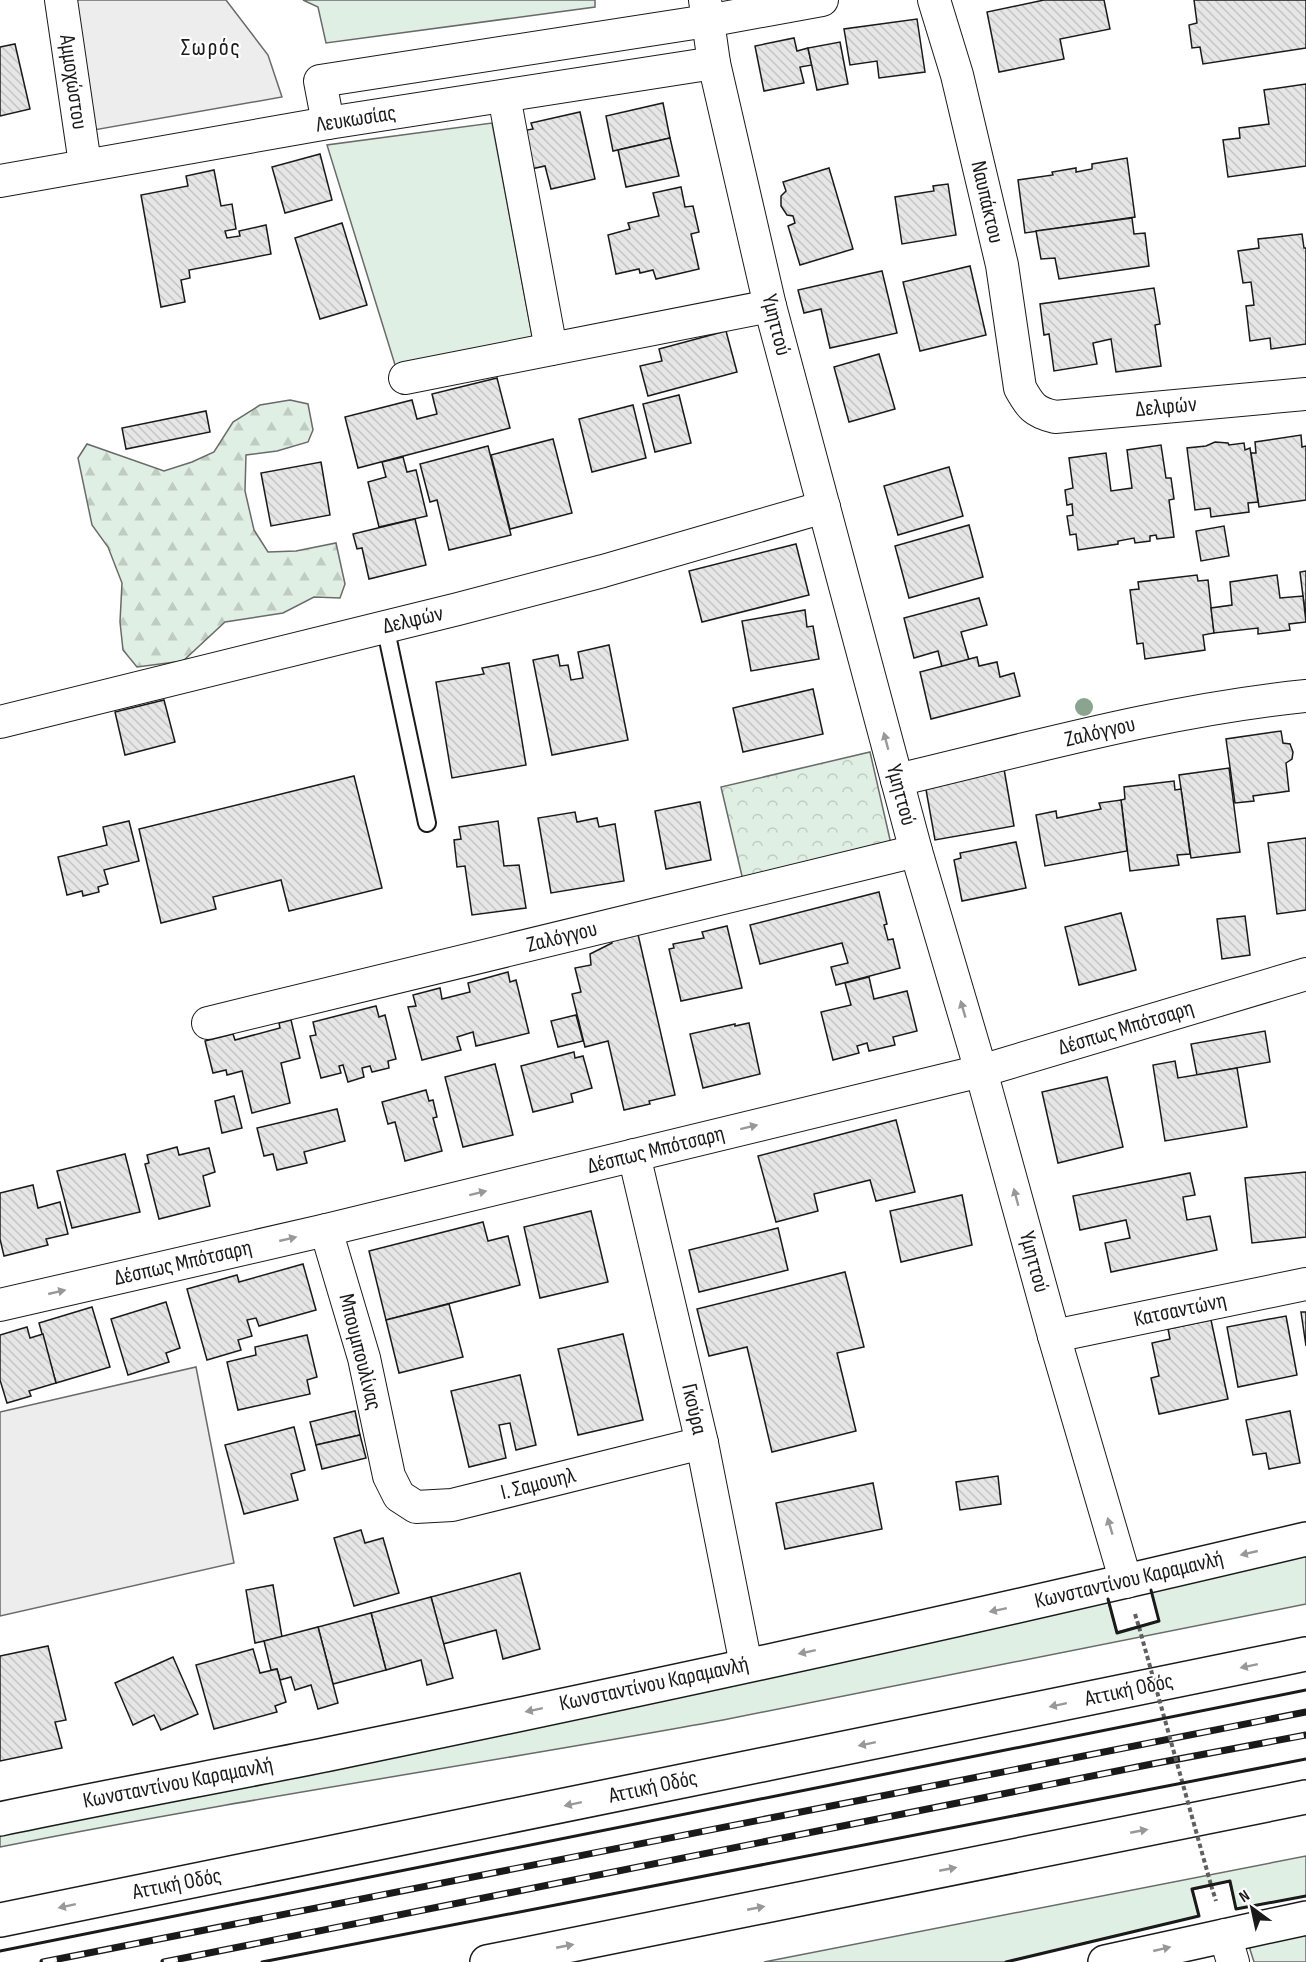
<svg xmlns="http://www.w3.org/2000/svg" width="1306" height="1962" font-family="'Sofia Sans Condensed',sans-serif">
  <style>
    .grass { fill: #e0efe3; stroke: #6a6a6a; stroke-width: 1.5 }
    .forest { fill: url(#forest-firs); stroke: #6a6a6a; stroke-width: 1.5 }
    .park { fill: url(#park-crowns); stroke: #6a6a6a; stroke-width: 1.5 }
    .parking { fill: #ededed; stroke: #6a6a6a; stroke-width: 1.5 }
    .building { fill: url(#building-back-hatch); stroke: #1a1a1a; stroke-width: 1.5 }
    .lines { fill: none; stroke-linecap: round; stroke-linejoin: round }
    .lane-casing { stroke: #1a1a1a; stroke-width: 20 }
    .street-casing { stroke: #1a1a1a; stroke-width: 34 }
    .secondary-casing { stroke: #1a1a1a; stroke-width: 36 }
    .highway-casing { stroke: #1a1a1a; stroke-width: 36 }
    .path { stroke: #5f5f5f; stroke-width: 4; stroke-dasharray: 4.5 3; stroke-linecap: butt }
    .lane { stroke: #fff; stroke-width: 16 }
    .street { stroke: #fff; stroke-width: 32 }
    .secondary { stroke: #fff; stroke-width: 33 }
    .highway { stroke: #fff; stroke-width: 33 }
    .rail-casing { stroke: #1a1a1a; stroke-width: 7 }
    .rail { stroke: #fff; stroke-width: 4.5; stroke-dasharray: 14; stroke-linecap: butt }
    .path-bridge { stroke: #5f5f5f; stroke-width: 4; stroke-dasharray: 4.5 3; stroke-linecap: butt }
    .wall { stroke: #1a1a1a; stroke-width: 3 }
    .tree { fill: #8aa48f }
    .oneway { fill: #989898 }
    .labels { text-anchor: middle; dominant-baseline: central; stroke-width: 4.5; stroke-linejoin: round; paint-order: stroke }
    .street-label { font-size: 22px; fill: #1a1a1a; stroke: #fff }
    .neighbourhood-label { font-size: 24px; letter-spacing: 1.5px; fill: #1a1a1a; stroke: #fff }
  </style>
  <defs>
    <pattern id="forest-firs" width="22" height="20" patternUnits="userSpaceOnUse" patternTransform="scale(1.5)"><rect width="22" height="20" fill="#e0efe3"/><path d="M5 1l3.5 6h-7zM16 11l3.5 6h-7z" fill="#c0ccc2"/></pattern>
    <pattern id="park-crowns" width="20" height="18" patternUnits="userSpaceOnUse" patternTransform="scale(1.5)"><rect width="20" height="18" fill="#e0efe3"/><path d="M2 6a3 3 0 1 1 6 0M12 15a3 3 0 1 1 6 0" fill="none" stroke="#c0ccc2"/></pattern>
    <pattern id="building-back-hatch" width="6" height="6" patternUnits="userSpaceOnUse" patternTransform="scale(1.5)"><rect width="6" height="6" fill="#e6e6e6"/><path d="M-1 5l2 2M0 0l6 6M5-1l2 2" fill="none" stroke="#c5c5c5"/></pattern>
  </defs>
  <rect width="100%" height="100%" fill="#fff"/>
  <g class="grass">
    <path d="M303,0H595V7L326,43L318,7Z"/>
    <path d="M492,123L533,341L396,368L327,145Z"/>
    <path d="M1306,1545V1604C1112,1642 918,1683 723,1720C482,1764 240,1799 0,1847V1831L1105,1591L1117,1632L1159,1621L1148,1581Z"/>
    <path d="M1306,1856V1896L1236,1909L1229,1881L1192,1890L1199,1916L1006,1962H764Z"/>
    <path d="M1306,1932V1962H1254L1248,1943Z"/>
  </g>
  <path class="forest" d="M290,400L308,404L313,430L308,442L277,451L246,455L245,491L254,530L268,552L296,551L336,543L345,584L340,598L314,597L283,613L225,622L183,661L137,667L123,650L120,622L122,583L108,547L92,525L78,458L87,444L164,471L192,462L214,452L233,422L260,405Z"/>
  <path class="park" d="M870,752L894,857L746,893L721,787Z"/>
  <g class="parking">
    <path d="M76,0H226L268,55L282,97L94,130Z"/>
    <path d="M196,1367L234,1563L0,1616V1412Z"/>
  </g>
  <g class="building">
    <path d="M1044,0H1104L1110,29L1060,39L1064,59L999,72L987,12Z"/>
    <path d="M1194,0H1306V48L1203,64L1200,47L1192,48L1189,25L1197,23Z"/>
    <path d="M917,19L925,72L879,78L877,61L850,65L844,29Z"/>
    <path d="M794,38L797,51L808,48L812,65L800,67L804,83L764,91L755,46Z"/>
    <path d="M840,42L848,84L817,90L808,48Z"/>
    <path d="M15,44L30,109L0,116V47Z"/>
    <path d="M1306,84V166L1228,177L1223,140L1240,138L1239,128L1269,124L1264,90Z"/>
    <path d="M663,103L670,138L613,151L606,116Z"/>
    <path d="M580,112L595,179L551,189L545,166L531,169L522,131L533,129L531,123Z"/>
    <path d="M670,138L679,176L626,187L618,150Z"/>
    <path d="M320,154L332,200L285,213L272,167Z"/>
    <path d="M1127,158L1135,217L1025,233L1018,180L1053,175L1052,172L1076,168V172L1092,169V164Z"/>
    <path d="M829,168L853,249L800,265L788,226L795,223L793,216L787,215L781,206V196L786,191L783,182Z"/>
    <path d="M214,170L221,206L232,204L236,229L225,231L227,238L240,236L239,231L266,225L271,254L189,270L190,278L181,280L185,302L161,307L141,195L188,186L186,176Z"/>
    <path d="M948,184L956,235L902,244L895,197L934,191L933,186Z"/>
    <path d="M681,187L685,207L693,206L699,232L691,234L699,269L656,279L653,270L640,273L639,269L616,274L608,235L630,229L628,223L659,216L653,193Z"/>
    <path d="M1132,218L1134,234L1145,233L1149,266L1059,279L1055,258L1041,259L1036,231Z"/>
    <path d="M342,223L367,305L320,319L295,238Z"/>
    <path d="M1302,234L1304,248H1306V344L1271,349L1270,338L1250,341L1246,306L1254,305L1251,282L1243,283L1238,251L1259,248L1258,239Z"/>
    <path d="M970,266L986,335L920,351L903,282Z"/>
    <path d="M882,271L897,333L830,348L821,309L804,313L798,290Z"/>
    <path d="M1154,288L1160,324L1155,325L1161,366L1116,372L1111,339L1093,343L1097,364L1054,371L1049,334L1044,335L1040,304Z"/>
    <path d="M726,331L737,372L648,396L640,366L662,361L659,349Z"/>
    <path d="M879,354L895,409L849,422L834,367Z"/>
    <path d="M497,378L510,428L358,468L345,417L412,400L417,419L437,414L432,394Z"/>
    <path d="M679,395L691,443L655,452L643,404Z"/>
    <path d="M633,405L646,458L592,472L579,419Z"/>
    <path d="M206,411L210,432L126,449L122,428Z"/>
    <path d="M1301,435L1302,447L1306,446V500L1259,507L1251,453H1256L1255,442Z"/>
    <path d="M553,439L572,513L510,529L491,455Z"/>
    <path d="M1215,442L1228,443L1229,445L1244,443L1245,450L1250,448L1258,502L1248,503L1249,512L1211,517L1210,508L1195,510L1187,448L1206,446Z"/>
    <path d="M1161,445L1166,478H1171L1174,499L1169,500L1174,537L1157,539L1156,535L1150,536V541L1135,543L1134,538L1118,541V544L1078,550L1076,534L1070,535L1067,516L1073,515L1072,504L1067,505L1065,490L1073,488L1069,458L1106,453L1111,491L1132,488L1127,450Z"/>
    <path d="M488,446L511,535L449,550L437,500L430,502L420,464Z"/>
    <path d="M403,457L407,472L416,470L427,516L379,527L368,482L386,477L382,462Z"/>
    <path d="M321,462L330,515L271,526L261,473Z"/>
    <path d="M949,467L963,516L898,535L884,486Z"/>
    <path d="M415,519L426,565L369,579L362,548L357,549L353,534Z"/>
    <path d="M969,525L983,577L909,598L895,546Z"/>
    <path d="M1224,526L1229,556L1201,561L1196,531Z"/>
    <path d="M796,544L809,595L702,622L689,571Z"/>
    <path d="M1306,571V620L1300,572Z"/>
    <path d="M1197,575L1198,581L1208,580L1214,633L1203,635L1205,650L1145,659L1143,643L1137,644L1130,590L1139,589L1138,582Z"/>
    <path d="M1277,575L1280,598L1303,596L1306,622L1289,624L1290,630L1258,634V628L1214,633L1211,608L1232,605L1230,582Z"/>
    <path d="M979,598L987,625L961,632L969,660L942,667L938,651L914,658L904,618Z"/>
    <path d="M805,610L807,627L813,626L819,659L751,671L742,621Z"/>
    <path d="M609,645L628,740L552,755L533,660L558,655L560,666L568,665L571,680L583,678L578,652Z"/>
    <path d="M977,657L979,666L997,662L1000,677L1014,673L1020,696L931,719L920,672Z"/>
    <path d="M509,663L526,765L452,778L436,682L484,674L482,668Z"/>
    <path d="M813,689L823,734L743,752L733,708Z"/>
    <path d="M164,700L175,742L125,755L115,712Z"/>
    <path d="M1281,731L1283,743L1290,744L1293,752L1292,759L1286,763L1289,791L1253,796L1254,801L1235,803L1226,739Z"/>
    <path d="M1229,768L1240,852L1191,858L1179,775Z"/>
    <path d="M1004,769L1014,826L935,840L925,784Z"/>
    <path d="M354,776L382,888L289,911L281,880L213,897L216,909L161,923L139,829Z"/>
    <path d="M1174,781L1175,790L1181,789L1190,854L1177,855L1179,865L1130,871L1121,800L1125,799L1124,787Z"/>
    <path d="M1121,800L1127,851L1045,866L1036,815L1056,811L1057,818L1101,809L1099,803Z"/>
    <path d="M700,802L711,860L666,869L655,811Z"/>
    <path d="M575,812L577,822L597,818L599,827L615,824L624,881L551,893L538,818Z"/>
    <path d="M129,821L139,861L104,870L108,884L98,887L99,892L83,896L82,891L67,895L58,857L107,845L103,827Z"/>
    <path d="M498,821L504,866L519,865L526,908L472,915L465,866L457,867L454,840L461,839L459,827Z"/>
    <path d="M1306,838V910L1277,914L1268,843Z"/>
    <path d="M1016,842L1026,888L962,901L954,860L961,858L960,853Z"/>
    <path d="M879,892L887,924L884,925L888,940L893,939L900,968L836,985L831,967L848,963L842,943L760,964L750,925Z"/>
    <path d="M1121,913L1136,970L1079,985L1065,927Z"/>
    <path d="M1245,916L1250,955L1222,959L1217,919Z"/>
    <path d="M727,926L742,988L681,1001L669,949L674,948L673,944L704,938L702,932Z"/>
    <path d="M637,930L675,1095L649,1101L650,1104L624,1110L608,1041L585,1047L572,994L581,992L575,968L591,965L590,954L612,943L611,937Z"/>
    <path d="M508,972L510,982L516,980L529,1033L476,1046L473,1032L457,1037L461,1050L422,1060L408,1007L416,1006L413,995L440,988L442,999L470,992L468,983Z"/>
    <path d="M869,977L874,999L907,991L917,1031L893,1037L895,1045L869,1051L867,1043L857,1046L859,1053L833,1060L821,1012L851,1005L845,983Z"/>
    <path d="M376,1006L379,1017L385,1015L396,1059L388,1061L389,1068L372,1072L370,1066L362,1068L364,1077L348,1082L343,1065L339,1066L341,1073L321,1078L310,1036L316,1035L313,1022Z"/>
    <path d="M576,1015L583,1041L558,1047L551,1021Z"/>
    <path d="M291,1020L300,1058L281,1063L290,1103L252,1113L242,1071L227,1075L226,1070L213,1073L205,1041L233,1034L235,1040L280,1028L279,1023Z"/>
    <path d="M749,1023L760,1074L703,1088L690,1034L735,1024V1026Z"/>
    <path d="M1265,1031L1270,1062L1197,1075L1191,1044Z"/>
    <path d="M574,1052L575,1058L583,1056L592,1088L571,1094L573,1102L533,1112L521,1066Z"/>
    <path d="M1175,1061L1178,1078L1237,1068L1247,1127L1165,1141L1153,1065Z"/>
    <path d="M495,1064L513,1135L463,1147L445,1077Z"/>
    <path d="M1107,1077L1123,1147L1058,1163L1042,1092Z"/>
    <path d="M426,1090L429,1101L433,1100L437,1117L433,1118L442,1151L405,1161L395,1122L388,1124L382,1102Z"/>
    <path d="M234,1096L242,1128L222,1133L215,1101Z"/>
    <path d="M337,1109L345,1141L304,1152L307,1163L277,1170L273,1154L264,1156L257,1128Z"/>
    <path d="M896,1120L915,1192L876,1201L870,1180L814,1194L818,1211L776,1222L758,1156Z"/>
    <path d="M177,1147L179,1155L209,1148L215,1172L203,1176L210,1206L159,1219L145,1164L149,1163L147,1155Z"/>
    <path d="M125,1154L140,1212L72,1228L57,1171Z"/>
    <path d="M1306,1172V1237L1252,1243L1245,1178Z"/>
    <path d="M1190,1173L1195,1195L1183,1197L1187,1220L1210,1216L1217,1250L1111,1272L1105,1243L1130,1238L1126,1220L1080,1230L1073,1196Z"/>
    <path d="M33,1185L38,1208L60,1202L68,1234L46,1239L48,1245L4,1256L0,1239V1193Z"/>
    <path d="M962,1195L972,1245L901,1262L890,1211Z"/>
    <path d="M591,1211L608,1282L540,1298L524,1227Z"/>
    <path d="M483,1222L488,1241L508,1236L520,1285L386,1320L369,1251Z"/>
    <path d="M778,1228L788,1270L699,1292L689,1250Z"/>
    <path d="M303,1264L316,1310L259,1326L256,1318L247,1320L252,1336L238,1340L241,1350L207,1360L187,1289L237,1275L239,1282Z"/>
    <path d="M845,1272L864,1347L837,1353L856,1431L772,1452L747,1347L709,1356L697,1309Z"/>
    <path d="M166,1302L180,1348L166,1353L169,1362L128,1375L111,1319Z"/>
    <path d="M449,1304L463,1357L399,1373L386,1320Z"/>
    <path d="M92,1307L110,1367L56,1383L39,1323Z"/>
    <path d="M1301,1312H1306V1346Z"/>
    <path d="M1286,1316L1297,1375L1238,1387L1227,1327Z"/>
    <path d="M1211,1320L1228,1399L1159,1414L1151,1378L1159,1376L1152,1343L1170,1339L1168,1329Z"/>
    <path d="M27,1327L30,1338L43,1334L56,1383L29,1391L31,1396L7,1403L0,1380V1335Z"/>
    <path d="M623,1334L643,1420L578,1435L558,1349Z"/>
    <path d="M307,1335L317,1377L307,1380L310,1394L238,1410L227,1362L256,1355L255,1347Z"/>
    <path d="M520,1375L536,1445L516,1450L510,1423L499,1425L506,1458L469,1467L451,1391Z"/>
    <path d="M355,1411L360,1435L316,1445L310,1422Z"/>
    <path d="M1290,1411L1300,1463L1269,1469L1266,1453L1253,1455L1246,1420Z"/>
    <path d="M294,1427L305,1470L291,1474L298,1500L244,1514L225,1445Z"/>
    <path d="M360,1435L366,1458L322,1469L316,1445Z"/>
    <path d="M998,1476L1001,1504L960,1510L956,1482Z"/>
    <path d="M873,1483L882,1529L785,1549L776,1503Z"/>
    <path d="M361,1530L365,1543L383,1538L399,1593L354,1606L334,1538Z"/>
    <path d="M520,1573L540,1649L503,1659L496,1630L443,1644L431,1597Z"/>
    <path d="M273,1585L282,1637L255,1643L246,1590Z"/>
    <path d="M431,1597L453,1678L427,1685L421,1660L386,1670L371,1613Z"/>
    <path d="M371,1613L386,1670L333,1684L318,1627Z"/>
    <path d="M318,1627L338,1703L318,1709L311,1685L295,1690L291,1677L280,1680L277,1669L271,1670L264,1641Z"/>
    <path d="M48,1646L66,1720L55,1722L62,1748L0,1761V1656Z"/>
    <path d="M253,1649L260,1673L277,1669L286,1702L275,1706L277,1712L214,1729L196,1665Z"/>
    <path d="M173,1657L198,1714L161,1730L154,1715L133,1725L115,1683Z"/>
  </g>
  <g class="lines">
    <defs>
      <path id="lane" d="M385,626L427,823"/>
      <g id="street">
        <path d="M61,0L85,164"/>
        <path d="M705,0L714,63L770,306L916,851L981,1071L1054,1336L1126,1582"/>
        <path d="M934,0L957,75L1002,265L1020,388C1030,406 1034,412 1055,417L1306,394"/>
        <path d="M504,96L551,349"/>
        <path d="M328,123L320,81L707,21L822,0"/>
        <path d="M0,181L328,123L714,63"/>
        <path d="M405,378L770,306"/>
        <path d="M0,722L458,609L603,571L824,507"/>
        <path d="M897,780C1032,748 1167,710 1306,696"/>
        <path d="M208,1023L916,851"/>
        <path d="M634,1155L702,1443L746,1665"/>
        <path d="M326,1230L364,1358L389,1476L399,1496L416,1507L452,1505L702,1443"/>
        <path d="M0,1305L326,1230L981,1071L1306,974"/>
        <path d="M1054,1336L1306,1284"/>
        <path d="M1225,1935L1233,1962"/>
      </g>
      <g id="secondary">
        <path d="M0,1819C109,1796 220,1776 329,1754C656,1687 982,1616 1306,1539"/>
        <path d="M1105,1962L1306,1918"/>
      </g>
      <g id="highway">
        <path d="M0,1920L1306,1654"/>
        <path d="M487,1962L1306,1797"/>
      </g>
    </defs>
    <use href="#lane" class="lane-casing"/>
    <use href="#street" class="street-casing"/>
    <use href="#secondary" class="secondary-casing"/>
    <use href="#highway" class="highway-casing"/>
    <g class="path">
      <path d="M1135,1614L1139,1627"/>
      <path d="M1211,1885L1216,1901"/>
    </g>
    <use href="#lane" class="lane"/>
    <use href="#street" class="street"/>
    <use href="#secondary" class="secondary"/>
    <use href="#highway" class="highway"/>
    <defs>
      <g id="rail">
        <path d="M43,1962L1306,1712"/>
        <path d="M164,1962L1152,1764L1306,1735"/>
      </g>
    </defs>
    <use href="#rail" class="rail-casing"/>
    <use href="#rail" class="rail"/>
    <path class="path-bridge" d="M1139,1627L1211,1885"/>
    <g class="wall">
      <path d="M1108,1599L1117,1633L1159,1621L1151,1590"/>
      <path d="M0,1951L1306,1690"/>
      <path d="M262,1962L1306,1759"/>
      <path d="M1006,1962L1199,1916L1192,1889L1230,1881L1236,1909L1306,1896"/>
    </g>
  </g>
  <circle class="tree" cx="1084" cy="707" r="9"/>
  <defs><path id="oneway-solid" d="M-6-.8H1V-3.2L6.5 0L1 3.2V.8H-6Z" transform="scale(1.5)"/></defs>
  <g class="oneway">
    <use href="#oneway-solid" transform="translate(886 741) rotate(-105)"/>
    <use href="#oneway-solid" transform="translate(963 1009) rotate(-106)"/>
    <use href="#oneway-solid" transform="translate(749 1127) rotate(-14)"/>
    <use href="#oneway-solid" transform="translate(478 1193) rotate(-14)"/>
    <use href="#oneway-solid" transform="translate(1016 1197) rotate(-105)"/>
    <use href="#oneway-solid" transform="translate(288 1239) rotate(-13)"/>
    <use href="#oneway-solid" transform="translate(57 1292) rotate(-13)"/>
    <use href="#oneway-solid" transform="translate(1110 1526) rotate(-106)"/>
    <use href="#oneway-solid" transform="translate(1249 1553) rotate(167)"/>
    <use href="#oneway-solid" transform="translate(998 1610) rotate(168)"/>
    <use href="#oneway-solid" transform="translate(807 1652) rotate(168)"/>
    <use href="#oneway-solid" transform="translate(1249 1666) rotate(168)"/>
    <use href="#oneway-solid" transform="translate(1058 1705) rotate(168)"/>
    <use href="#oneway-solid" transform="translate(534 1710) rotate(168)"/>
    <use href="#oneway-solid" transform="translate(867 1744) rotate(168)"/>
    <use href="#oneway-solid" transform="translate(573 1804) rotate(168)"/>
    <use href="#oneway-solid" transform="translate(1139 1831) rotate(-11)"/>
    <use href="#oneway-solid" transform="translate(948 1869) rotate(-11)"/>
    <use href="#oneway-solid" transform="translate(67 1906) rotate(168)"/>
    <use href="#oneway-solid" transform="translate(756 1908) rotate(-11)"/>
    <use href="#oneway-solid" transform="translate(565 1946) rotate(-11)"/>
    <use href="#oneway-solid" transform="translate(1162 1949) rotate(-13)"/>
  </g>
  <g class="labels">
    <g class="street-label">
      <text transform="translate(73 82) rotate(82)">Αμμοχώστου</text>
      <text transform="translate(356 119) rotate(-9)">Λευκωσίας</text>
      <text transform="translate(987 202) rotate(77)">Ναυπάκτου</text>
      <text transform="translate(776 325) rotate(76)">Υμηττού</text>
      <text transform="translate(1166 407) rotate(-5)">Δελφών</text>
      <text transform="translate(413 620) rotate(-13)">Δελφών</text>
      <text transform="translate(1100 732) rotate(-13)">Ζαλόγγου</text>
      <text transform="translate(901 795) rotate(75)">Υμηττού</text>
      <text transform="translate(562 937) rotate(-14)">Ζαλόγγου</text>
      <text transform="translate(1126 1028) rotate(-17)">Δέσπως Μπότσαρη</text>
      <text transform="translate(656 1150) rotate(-14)">Δέσπως Μπότσαρη</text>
      <text transform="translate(1034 1262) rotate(75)">Υμηττού</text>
      <text transform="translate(183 1263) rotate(-13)">Δέσπως Μπότσαρη</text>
      <text transform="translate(1180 1310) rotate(-12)">Κατσαντώνη</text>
      <text transform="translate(360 1352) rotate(76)">Μπουμπουλίνας</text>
      <text transform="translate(694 1409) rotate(77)">Γκούρα</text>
      <text transform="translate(538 1484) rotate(-14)">Ι. Σαμουηλ</text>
      <text transform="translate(1129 1580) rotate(-13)">Κωνσταντίνου Καραμανλή</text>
      <text transform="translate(654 1684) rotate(-12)">Κωνσταντίνου Καραμανλή</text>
      <text transform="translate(1129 1690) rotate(-12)">Αττική Οδός</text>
      <text transform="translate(178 1783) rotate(-11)">Κωνσταντίνου Καραμανλή</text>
      <text transform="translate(653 1787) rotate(-12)">Αττική Οδός</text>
      <text transform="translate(177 1884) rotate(-11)">Αττική Οδός</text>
    </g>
    <g class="neighbourhood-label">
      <text x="211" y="47">Σωρός</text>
    </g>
  </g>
  <g transform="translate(1252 1908) rotate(327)" stroke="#ffffff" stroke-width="4.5" paint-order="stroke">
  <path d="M0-4.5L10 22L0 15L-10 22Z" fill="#1a1a1a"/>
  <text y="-9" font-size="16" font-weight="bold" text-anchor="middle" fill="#1a1a1a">N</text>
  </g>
</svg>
